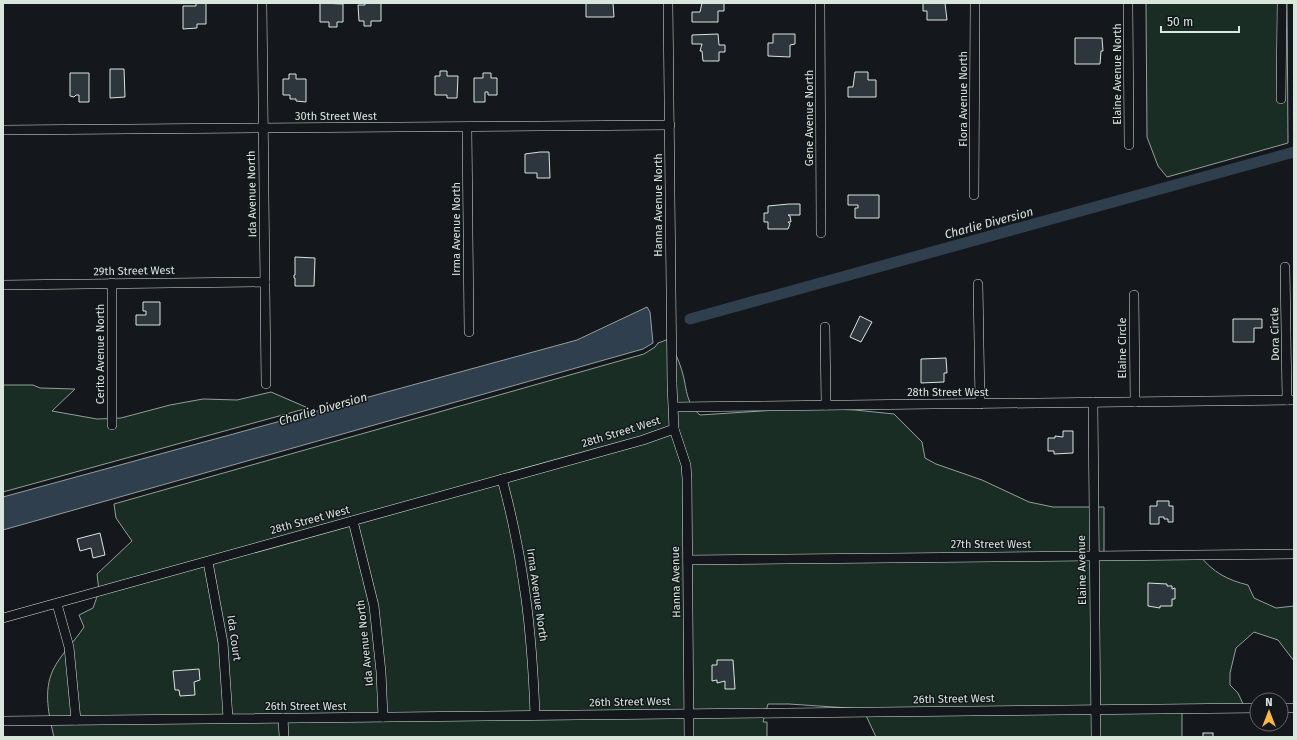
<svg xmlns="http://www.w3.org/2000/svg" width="1297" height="740" font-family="'Fira Sans',sans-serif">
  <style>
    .green { fill: #1a2d24; stroke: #939e99 }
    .water { fill: #2f3f4d; stroke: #939e99 }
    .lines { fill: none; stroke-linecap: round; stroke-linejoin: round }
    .canal { stroke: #2f3f4d; stroke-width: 11 }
    .building { fill: #2c363c; stroke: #d8e6dc }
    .street-casing { stroke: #d8e6dc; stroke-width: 10 }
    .street { stroke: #14181c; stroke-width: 9 }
    .labels { text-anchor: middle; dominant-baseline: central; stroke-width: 3; stroke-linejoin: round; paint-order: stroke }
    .street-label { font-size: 11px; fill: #d8e6dc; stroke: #14181c }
    .water-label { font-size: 12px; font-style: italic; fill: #d8e6dc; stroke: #14181c }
  </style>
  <rect width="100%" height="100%" fill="#14181c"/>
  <g class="green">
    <path d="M1146,3H1287L1288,143L1167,177L1158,166L1147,137Z"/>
    <path d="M669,339C673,349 679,360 682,371C687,387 685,403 700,415L808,408L855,410L894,414L922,442L925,458L936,464L982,480L1029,502L1053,507H1104V556H1200C1213,572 1227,580 1248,585L1254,598L1276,608L1294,606V661L1278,640L1254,632L1236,648L1230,673V685L1238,693L1244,706L1182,708V737H876L863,709L789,704H768L763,722H767V737H54C49,716 43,691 53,670C60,655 75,641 84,627L79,615L93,608L99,591L97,574L132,541L116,518L114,504L644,354L655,347L658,343Z"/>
    <path d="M3,385H33L40,388L75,389L52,411L97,419L121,418L170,405L203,399L237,400L271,392L308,408L3,492Z"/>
  </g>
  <path class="water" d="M647,307L650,312L653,343L643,349L3,530V497L577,340Z"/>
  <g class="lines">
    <path class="canal" d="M690,319L1294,152"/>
  </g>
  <g class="building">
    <path d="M196,3H206V24H197V28L183,29V6H196Z"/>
    <path d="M320,3L343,4V22H337V27H329V22H320Z"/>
    <path d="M365,3H381V21H371V26H364V21H359L358,5H365Z"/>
    <path d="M586,3H613L614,17H586Z"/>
    <path d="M702,3H724V11H718V22H692V12H700Z"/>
    <path d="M923,3H945L947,20H927V11H923Z"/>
    <path d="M718,34L719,45H725V52H719V61H703L702,51H700L702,44H692V35Z"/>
    <path d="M773,34H795V44L790,45V57L768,56V43H773Z"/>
    <path d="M1075,38H1102L1103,51H1101L1100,64H1075Z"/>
    <path d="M110,69H124L125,97L110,98Z"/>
    <path d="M440,71H447V76H458L457,98H447V95H435V76H440Z"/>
    <path d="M855,72H868V80H876V97H848V87H853Z"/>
    <path d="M70,73H89V102H79V95H76L74,97L70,96Z"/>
    <path d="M483,73H491V78H497V95H488V92H485V102H474V78H483Z"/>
    <path d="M289,74H296V79H306V102L296,101V99H290V95H283V79H289Z"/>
    <path d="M540,152H549L550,178H537V173H525V154Z"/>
    <path d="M848,195H879V218H855V208H858V205H848Z"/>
    <path d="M789,204H800V215H788L790,216L791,222H788L790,224L788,229H768V222H764V213H768V206Z"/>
    <path d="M295,257L315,258L314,286H295V278H294V275H295Z"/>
    <path d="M143,302H160V325H136V315H146V311H143Z"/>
    <path d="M860,316L872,322L861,342L850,337Z"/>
    <path d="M1233,319H1262V328H1254V342H1233Z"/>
    <path d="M946,358L947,373H944V382L921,383V359Z"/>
    <path d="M1063,431H1073V453L1054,454V451H1048V438H1055V436L1063,437Z"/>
    <path d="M1157,501H1169V506H1173V522H1168V519H1164V517H1159V524H1150V506H1157Z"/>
    <path d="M100,533L105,555L93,558L91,548L80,551L77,539Z"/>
    <path d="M1148,583L1167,584V586H1172V589L1175,588V599H1172V606H1160V608L1148,606Z"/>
    <path d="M717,660H733L735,689H725V681L717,683V680L712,681V665H717Z"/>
    <path d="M199,669L200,680L194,682L195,695L180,696L179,690H175L173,671Z"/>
    <rect x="1203" y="733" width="10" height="4"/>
  </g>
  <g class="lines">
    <defs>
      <g id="street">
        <path d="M262,3L266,384"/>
        <path d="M668,3L672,384L674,429L686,465L687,479L689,737"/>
        <path d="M820,3L821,233"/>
        <path d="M1128,3L1129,145"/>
        <path d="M1281,99L1282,3"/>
        <path d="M467,127L469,332"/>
        <path d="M3,130L670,125"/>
        <path d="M974,195L975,3"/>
        <path d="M1285,267L1287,400"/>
        <path d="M112,283V425"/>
        <path d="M978,284L980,404"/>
        <path d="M3,285L265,282"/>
        <path d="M1134,295L1135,402"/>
        <path d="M825,327L826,405"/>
        <path d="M1093,402L1096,737"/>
        <path d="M674,407L1294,400"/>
        <path d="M502,479C524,560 532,632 535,715"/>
        <path d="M353,521L374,606L381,672L383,717"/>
        <path d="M688,560L1294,554"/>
        <path d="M208,562L223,643L228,718"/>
        <path d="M57,604L69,647L76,720"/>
        <path d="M3,618L643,440L674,429"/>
        <path d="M1281,708H1294"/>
        <path d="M283,718L284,737"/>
        <path d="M3,721L1257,708"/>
      </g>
    </defs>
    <use href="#street" class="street-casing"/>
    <use href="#street" class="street"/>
  </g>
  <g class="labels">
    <g class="street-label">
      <text transform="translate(1117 74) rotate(-90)">Elaine Avenue North</text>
      <text transform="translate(963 99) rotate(-90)">Flora Avenue North</text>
      <text x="336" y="116">30th Street West</text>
      <text transform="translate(809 118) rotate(-90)">Gene Avenue North</text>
      <text transform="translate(252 194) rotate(-91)">Ida Avenue North</text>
      <text transform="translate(658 205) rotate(-90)">Hanna Avenue North</text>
      <text transform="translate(456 229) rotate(-90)">Irma Avenue North</text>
      <text transform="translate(134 271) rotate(-1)">29th Street West</text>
      <text transform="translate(1275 334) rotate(-91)">Dora Circle</text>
      <text transform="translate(1122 348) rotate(-90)">Elaine Circle</text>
      <text transform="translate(100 354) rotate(-90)">Cerito Avenue North</text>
      <text x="948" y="392">28th Street West</text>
      <text transform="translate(621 432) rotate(-17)">28th Street West</text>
      <text transform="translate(310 520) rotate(-15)">28th Street West</text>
      <text x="991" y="544">27th Street West</text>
      <text transform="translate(1082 570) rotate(-91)">Elaine Avenue</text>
      <text transform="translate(676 582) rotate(-91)">Hanna Avenue</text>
      <text transform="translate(537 595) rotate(82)">Irma Avenue North</text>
      <text transform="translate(234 638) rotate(82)">Ida Court</text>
      <text transform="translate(365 643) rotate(-96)">Ida Avenue North</text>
      <text transform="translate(954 699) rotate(-1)">26th Street West</text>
      <text transform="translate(630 702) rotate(-1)">26th Street West</text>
      <text x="306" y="706">26th Street West</text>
    </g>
    <g class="water-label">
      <text transform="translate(989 223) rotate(-15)">Charlie Diversion</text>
      <text transform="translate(323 409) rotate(-16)">Charlie Diversion</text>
    </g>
  </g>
  <rect width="1297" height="740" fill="none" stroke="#d8e6dc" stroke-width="8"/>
  <g transform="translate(1269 712)"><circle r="19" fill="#14181c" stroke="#626a69"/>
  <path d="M0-3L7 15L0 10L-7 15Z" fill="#ffb74d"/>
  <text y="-6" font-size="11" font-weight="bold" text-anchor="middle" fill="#d8e6dc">N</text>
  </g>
  <path d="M1161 26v6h78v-6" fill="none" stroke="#d8e6dc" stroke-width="2"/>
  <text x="1167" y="26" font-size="12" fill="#d8e6dc" stroke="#14181c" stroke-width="3" paint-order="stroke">50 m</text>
</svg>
